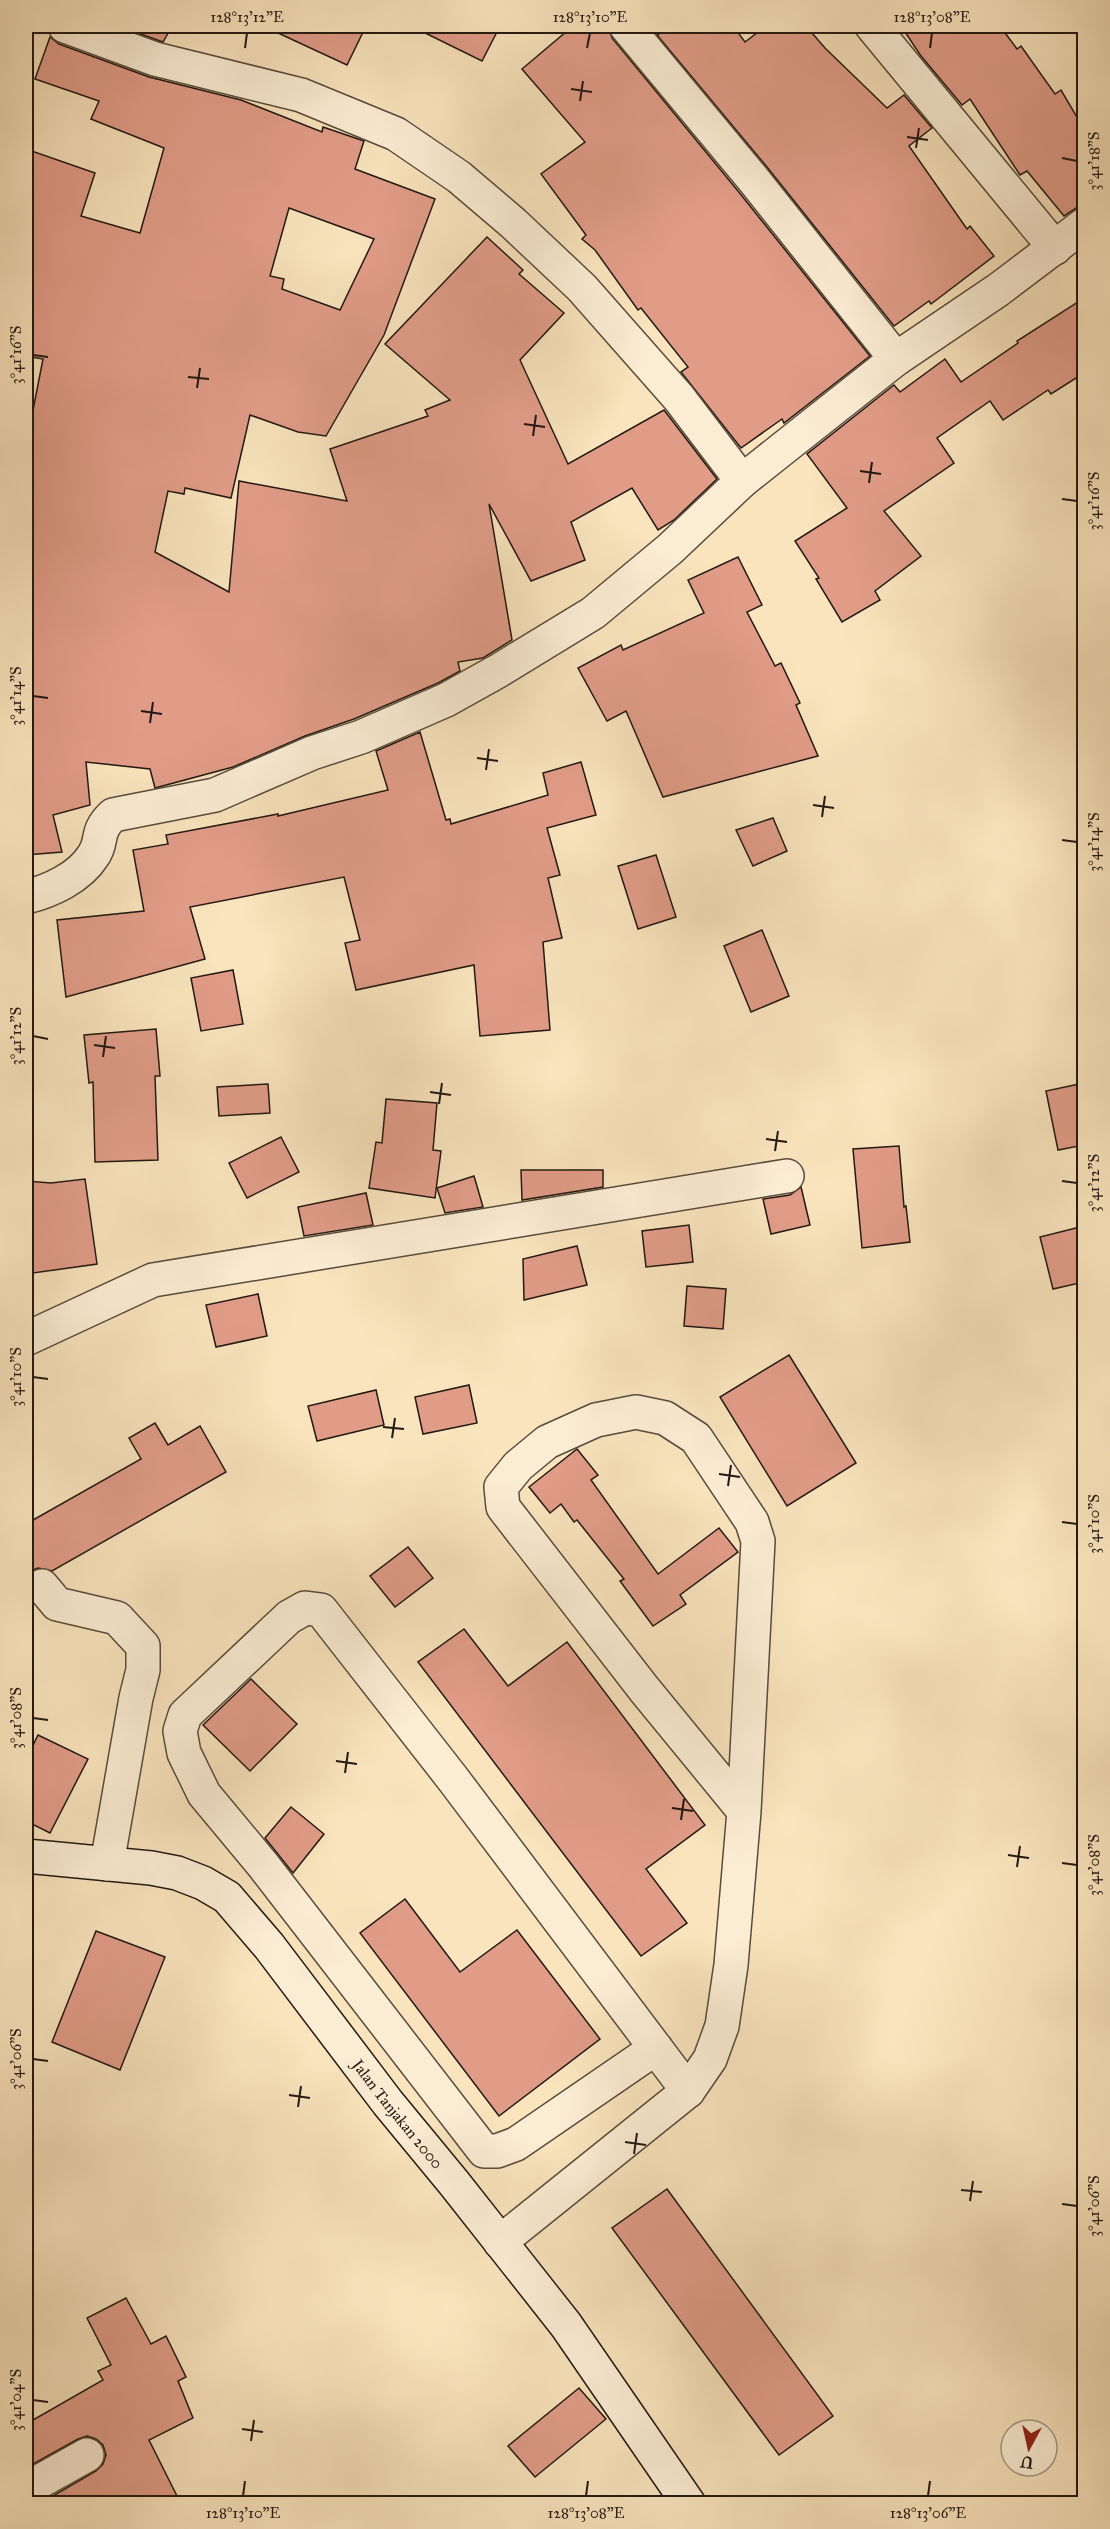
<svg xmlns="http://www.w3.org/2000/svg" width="1110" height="2529" font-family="'IM FELL Great Primer',serif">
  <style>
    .building { fill: #e19c88; stroke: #221812; stroke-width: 1.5; fill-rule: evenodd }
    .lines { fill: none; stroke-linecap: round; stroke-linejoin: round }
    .street-casing { stroke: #584b3d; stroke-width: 36 }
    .secondary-casing { stroke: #221812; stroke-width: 36 }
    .street { stroke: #fbedd4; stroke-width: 33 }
    .secondary { stroke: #fbedd4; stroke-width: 33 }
    .ticks { fill: none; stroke: #221812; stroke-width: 2 }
    .labels { text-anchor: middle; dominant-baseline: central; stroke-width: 4.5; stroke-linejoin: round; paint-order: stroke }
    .street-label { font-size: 16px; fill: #221812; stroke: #fbedd4 }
    .neatline { fill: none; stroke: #221812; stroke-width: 2 }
    .ticks-label { font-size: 15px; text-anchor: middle; fill: #221812 }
  </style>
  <rect width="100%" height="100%" fill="#f9e4bd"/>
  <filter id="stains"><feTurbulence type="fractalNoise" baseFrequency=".00333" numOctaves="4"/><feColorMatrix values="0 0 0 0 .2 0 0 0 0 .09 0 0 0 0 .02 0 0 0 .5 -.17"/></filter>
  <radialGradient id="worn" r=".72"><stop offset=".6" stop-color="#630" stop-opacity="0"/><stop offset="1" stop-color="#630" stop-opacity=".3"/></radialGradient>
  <g class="building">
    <path d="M118,26H172L163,42Z"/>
    <path d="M263,26H366L347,65Z"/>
    <path d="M411,26H500L482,61Z"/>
    <path d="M573,26H608L612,38L738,191L870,356L784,423L782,419L741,448L681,372L688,367L641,308L638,310L595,250L582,239L586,235L541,174L585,142L522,69Z"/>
    <path d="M671,26H733L745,42L766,26H806L825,48L887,108L904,95L932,128L909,146L967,229L970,226L994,256L931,304L929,301L894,326L767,167L657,35Z"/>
    <path d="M901,26H1000L1017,49L1021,46L1055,94L1061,90L1084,129V203L1064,216L1027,171L1020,175L970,99L962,105L921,56Z"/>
    <path d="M50,37L59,44L149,77L241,100L322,132L323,127L364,141L355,169L435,199L384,335L326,436L298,432L250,415L231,498L185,488L184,494L168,491L155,552L229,592L239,481L347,501L330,449L428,416L425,410L450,400L385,344L487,237L523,270L519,274L564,313L520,360L568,464L664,410L717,479L674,520L658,530L632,488L571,522L585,560L531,581L489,504L512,640L483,658L458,662L460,671L438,683L354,719L305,736L233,767L155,788L150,769L86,762L90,805L53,815L62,852L26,855V446L43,359L26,356V149L95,173L81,216L140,233L164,148L91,119L99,101L35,79ZM289,208L374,239L340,310L282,289L284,279L270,276Z"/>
    <path d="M1084,298V373L1051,394L1048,390L1003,420L990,401L937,438L954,463L884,511L921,556L875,591L880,600L842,622L816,579L819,578L795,541L847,508L807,454L894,385L900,392L945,359L961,382L1018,343L1017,341Z"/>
    <path d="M738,557L762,605L747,612L775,666L781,663L800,703L796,705L818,756L663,797L626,711L607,721L578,668L621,645L623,650L704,613L688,580Z"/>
    <path d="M420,732L446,820L450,819L451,824L548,795L543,773L581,762L596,815L547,828L560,875L548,878L562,938L543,942L550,1030L480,1036L474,965L356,990L345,943L360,940L344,877L190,907L205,959L66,997L57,920L144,911L133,850L168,844L166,835L278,814V816L388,790L376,751Z"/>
    <path d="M773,818L787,851L753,866L736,830Z"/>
    <path d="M656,855L676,917L638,929L618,866Z"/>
    <path d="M762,930L789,996L751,1012L724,946Z"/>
    <path d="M233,970L243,1024L201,1031L191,978Z"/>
    <path d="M156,1029L160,1076H155L158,1160L95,1162L93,1082L89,1083L84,1035Z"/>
    <path d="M1084,1083V1145L1058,1150L1046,1091Z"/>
    <path d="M268,1084L270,1113L219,1116L217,1087Z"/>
    <path d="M386,1099L437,1103L433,1150L441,1151L435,1198L369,1188L376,1142L382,1143Z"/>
    <path d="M281,1137L299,1172L247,1198L229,1163Z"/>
    <path d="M899,1146L904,1207L906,1206L910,1242L862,1248L853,1149Z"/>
    <path d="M521,1170H603V1187L522,1200Z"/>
    <path d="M474,1176L483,1207L445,1213L437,1188Z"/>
    <path d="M85,1179L97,1264L26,1274V1181L51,1183Z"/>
    <path d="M801,1187L810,1225L771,1234L763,1199L790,1195Z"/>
    <path d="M366,1193L373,1225L304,1236L298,1207Z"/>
    <path d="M689,1225L693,1262L646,1267L642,1231Z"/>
    <path d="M1084,1226V1282L1053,1289L1040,1237Z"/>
    <path d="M577,1246L587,1285L524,1300L523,1259Z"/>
    <path d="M687,1286L726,1289L723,1329L684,1326Z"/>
    <path d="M258,1294L267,1336L216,1347L206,1305Z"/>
    <path d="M789,1355L856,1463L787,1506L720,1397Z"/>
    <path d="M469,1385L477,1423L423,1434L415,1397Z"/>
    <path d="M376,1390L384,1425L317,1441L308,1406Z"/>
    <path d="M155,1423L168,1445L200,1426L226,1472L52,1571L38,1568L30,1571L26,1578V1524L141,1459L129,1438Z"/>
    <path d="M577,1449L598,1475L591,1480L658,1574L719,1528L738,1552L680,1595L686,1604L653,1626L620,1581L624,1579L577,1520L574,1522L561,1504L550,1513L529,1487Z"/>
    <path d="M408,1547L433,1578L395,1607L370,1576Z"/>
    <path d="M464,1629L508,1686L567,1642L705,1825L646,1869L687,1923L641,1956L418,1662Z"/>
    <path d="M251,1679L297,1724L250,1771L203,1725Z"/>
    <path d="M38,1735L88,1759L50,1833L26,1821V1760Z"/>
    <path d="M291,1807L324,1834L293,1873L265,1838Z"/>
    <path d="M405,1899L460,1972L517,1930L600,2039L499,2116L360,1933Z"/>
    <path d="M96,1931L165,1957L120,2070L52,2042Z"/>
    <path d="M667,2189L833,2416L779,2455L612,2228Z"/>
    <path d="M126,2298L151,2344L166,2336L186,2377L178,2381L193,2418L149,2440L181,2504H39L96,2471L103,2464L106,2455L103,2445L96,2439L87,2436L78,2439L26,2468V2424L103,2380L98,2371L111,2365L87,2318Z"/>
    <path d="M579,2388L606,2419L535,2477L508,2446Z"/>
  </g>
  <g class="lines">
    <defs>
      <g id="street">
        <path d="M65,26L155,59L301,95L396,134L459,177L513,223L582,288L679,398L742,481"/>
        <path d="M626,26L753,179L896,359"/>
        <path d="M872,26L1055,248"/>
        <path d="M26,897C50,891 79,878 93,856C104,841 94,833 113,815L215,795L312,753L361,737L446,700L498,671L593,613L670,549L742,481L805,431L896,359L998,290L1084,225"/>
        <path d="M26,1339L153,1280L787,1176"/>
        <path d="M42,1586L57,1604L117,1618L143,1646V1670L136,1698L107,1864"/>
        <path d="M656,2048L516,2144L497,2151H484L263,1865L204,1794L184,1753L180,1731L185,1715L289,1617L305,1608L321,1610L453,1779L688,2091"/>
        <path d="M500,2242L688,2091L710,2059L722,2026L731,1965L744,1811L758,1541L752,1522L696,1438L665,1418L636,1412L596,1420L547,1442L518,1466L501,1487L503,1507L644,1689L744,1811"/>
        <path d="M26,2489L87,2455"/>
      </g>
      <g id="secondary">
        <path id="s1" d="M26,1856L151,1868L177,1873L203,1883L227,1897L269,1946L388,2103L454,2183L566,2325L689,2504"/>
      </g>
    </defs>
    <use href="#street" class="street-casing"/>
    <use href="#secondary" class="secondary-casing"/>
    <use href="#street" class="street"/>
    <use href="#secondary" class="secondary"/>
  </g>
  <path class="ticks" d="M245,48L247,33M587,48L590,33M930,48L932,33M571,89L592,92M580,101L583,81M907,137L928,140M916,148L919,128M1062,158L1077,161M33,355L48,357M188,377L209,379M197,388L200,368M524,424L545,427M533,436L536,415M860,471L881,474M869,483L872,462M1062,499L1077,501M33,696L48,698M141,711L162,714M150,723L153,702M477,758L498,761M486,770L489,749M813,805L834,808M822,817L825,796M1062,840L1077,842M33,1036L48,1039M94,1045L115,1048M103,1057L106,1036M430,1092L451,1095M439,1104L442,1083M766,1139L787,1142M775,1151L778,1131M1062,1181L1077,1183M33,1377L48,1379M383,1427L404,1429M392,1438L395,1418M719,1474L740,1477M728,1486L731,1465M1062,1522L1077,1524M33,1718L48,1720M336,1761L357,1764M345,1773L348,1752M672,1808L693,1811M681,1820L684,1799M1008,1855L1029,1858M1062,1863L1077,1865M1017,1867L1020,1846M33,2059L48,2061M289,2095L310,2098M298,2107L301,2086M625,2142L646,2145M634,2154L637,2133M961,2190L982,2192M970,2201L973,2181M1062,2204L1077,2206M33,2400L48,2402M242,2429L263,2432M251,2441L254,2420M243,2496L245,2481M586,2496L588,2481M928,2496L930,2481"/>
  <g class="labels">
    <g class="street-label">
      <text stroke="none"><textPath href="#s1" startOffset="484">Jalan Tanjakan 2000</textPath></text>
    </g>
  </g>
  <rect width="1110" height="2529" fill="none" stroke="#f9e4bd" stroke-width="66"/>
  <g transform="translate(1029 2448) rotate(188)"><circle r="28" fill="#fbedd4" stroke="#a49886" stroke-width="1.5"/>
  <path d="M0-4.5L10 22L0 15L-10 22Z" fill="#8f2418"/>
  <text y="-9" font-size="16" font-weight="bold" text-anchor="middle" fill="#221812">U</text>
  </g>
  <rect x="33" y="33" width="1044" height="2463" class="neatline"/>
  <g class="ticks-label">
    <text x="247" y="22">128°13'12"E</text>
    <text x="590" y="22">128°13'10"E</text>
    <text x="932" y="22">128°13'08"E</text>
    <text transform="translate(1094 161) rotate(-90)" y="5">3°41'18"S</text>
    <text transform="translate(16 355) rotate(-90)" y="5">3°41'16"S</text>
    <text transform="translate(1094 501) rotate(-90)" y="5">3°41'16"S</text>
    <text transform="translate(16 696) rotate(-90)" y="5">3°41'14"S</text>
    <text transform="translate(1094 842) rotate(-90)" y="5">3°41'14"S</text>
    <text transform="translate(16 1036) rotate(-90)" y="5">3°41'12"S</text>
    <text transform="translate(1094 1183) rotate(-90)" y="5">3°41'12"S</text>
    <text transform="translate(16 1377) rotate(-90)" y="5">3°41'10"S</text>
    <text transform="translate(1094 1524) rotate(-90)" y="5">3°41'10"S</text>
    <text transform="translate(16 1718) rotate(-90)" y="5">3°41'08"S</text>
    <text transform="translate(1094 1865) rotate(-90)" y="5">3°41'08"S</text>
    <text transform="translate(16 2059) rotate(-90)" y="5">3°41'06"S</text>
    <text transform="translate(1094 2206) rotate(-90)" y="5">3°41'06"S</text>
    <text transform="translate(16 2400) rotate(-90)" y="5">3°41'04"S</text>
    <text x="243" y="2518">128°13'10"E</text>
    <text x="586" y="2518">128°13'08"E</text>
    <text x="928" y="2518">128°13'06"E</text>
  </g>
  <rect width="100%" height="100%" filter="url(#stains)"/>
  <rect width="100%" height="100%" fill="url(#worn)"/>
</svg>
